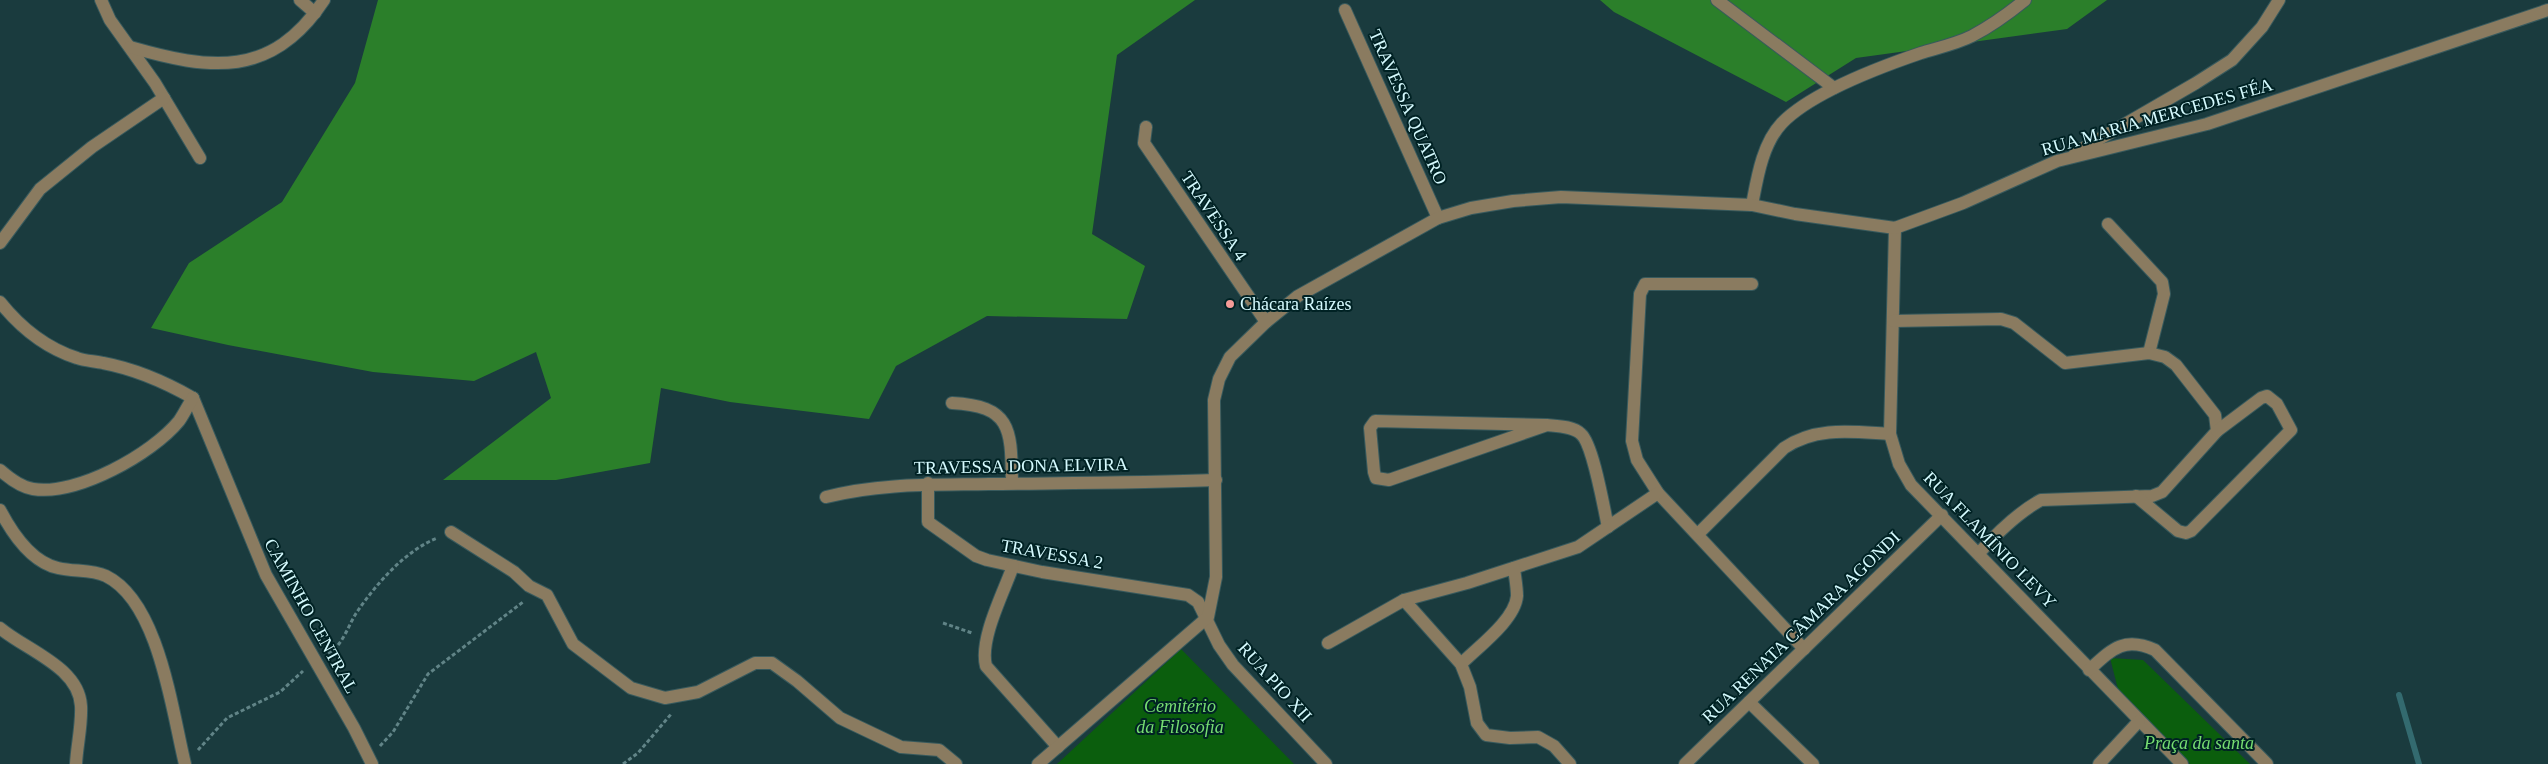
<svg xmlns="http://www.w3.org/2000/svg" width="2548" height="764" font-family="Georgia,serif">
  <style>
    .green { fill: #0b5e0d }
    .forest { fill: #2b7f2a }
    .lines { fill: none; stroke-linecap: round; stroke-linejoin: round }
    .stream { stroke: #336a6f; stroke-width: 6 }
    .minor-casing { stroke: #385a5d; stroke-width: 14 }
    .path { stroke: #618487; stroke-width: 3; stroke-dasharray: 4 2.5; stroke-linecap: butt }
    .minor { stroke: #8a7b60; stroke-width: 12 }
    .poi-dot { fill: #f59b97; stroke: #002224; stroke-width: 2 }
    .labels { text-anchor: middle; dominant-baseline: central; stroke-width: 4; stroke-linejoin: round; paint-order: stroke }
    .street-label { font-size: 18px; fill: #d5fafe; stroke: #002224 }
    .poi-label { font-size: 18px; fill: #d5fafe; stroke: #002224; text-anchor: start }
    .park-label { font-size: 18px; font-style: italic; fill: #76dd71; stroke: #002224 }
  </style>
  <rect width="100%" height="100%" fill="#1a3b3e"/>
  <g class="green">
    <path d="M1181,649L1294,764H1057Z"/>
    <path d="M2110,658L2143,660L2250,764H2190L2118,689Z"/>
  </g>
  <g class="forest">
    <path d="M378,0H1195L1117,55L1092,234L1145,266L1127,319L987,316L896,366L869,419L730,402L661,388L650,463L556,480H443L551,398L536,352L474,381L373,372L228,345L151,328L189,263L282,202L355,83Z"/>
    <path d="M1600,0H2107L2067,29L1856,58L1786,102L1614,12Z"/>
  </g>
  <g class="lines">
    <path class="stream" d="M2399,695L2419,764"/>
    <defs>
      <g id="minor">
        <path d="M101,0L110,20L155,83L200,158"/>
        <path d="M300,0L315,13"/>
        <path d="M1717,0L1834,88"/>
        <path d="M1345,10L1438,218"/>
        <path d="M130,47C210,70 272,79 324,0"/>
        <path d="M1146,127L1144,143L1266,322"/>
        <path d="M2075,153L2196,83L2232,60L2262,27L2279,0"/>
        <path d="M1752,205C1757,179 1762,144 1782,123C1812,92 1880,67 1921,53C1937,48 1956,44 1972,36C1991,26 2009,13 2025,0"/>
        <path d="M2108,224L2162,282L2164,294L2149,353"/>
        <path d="M1895,228L1890,434L1899,464L1911,485L2182,764"/>
        <path d="M0,243L40,189L92,147L164,98"/>
        <path d="M1752,284H1645L1640,294L1632,441L1637,460L1658,493L1804,649"/>
        <path d="M0,302C20,327 46,348 77,358C85,361 95,361 103,363C135,369 165,382 193,398"/>
        <path d="M1893,321L2001,319L2014,323L2065,363L2149,353L2165,357L2176,365L2215,415L2217,431L2162,492L2152,496L2041,500C2017,513 1997,533 1979,553"/>
        <path d="M193,398L266,575L354,728L372,764"/>
        <path d="M952,403C1013,406 1011,431 1012,483"/>
        <path d="M1547,425L1375,421L1370,428L1374,472L1376,478L1389,480L1547,425C1557,426 1573,426 1581,434C1593,444 1604,509 1608,527"/>
        <path d="M0,470C9,478 21,487 33,489C77,496 152,454 179,421C184,414 188,405 193,398"/>
        <path d="M928,483V522L976,556L987,560L1042,572L1188,595L1198,602L1219,645L1233,665L1326,764"/>
        <path d="M2136,496L2178,531L2186,533L2191,531L2291,430L2277,404L2267,396L2261,398L2217,431"/>
        <path d="M826,497C880,483 934,485 989,484C1065,483 1140,483 1216,480"/>
        <path d="M0,510C12,533 31,562 58,568C74,572 91,569 106,576C159,602 172,711 185,764"/>
        <path d="M451,532L514,572L529,586L547,595L573,644L631,688L665,698L698,692L755,663H772L797,681L840,718L901,747L939,750L956,764"/>
        <path d="M1698,534L1784,448C1817,426 1853,432 1890,434"/>
        <path d="M1013,566C1004,592 979,639 986,666L1058,747"/>
        <path d="M1404,600L1461,664L1470,687L1477,723L1486,735L1510,738L1538,737L1554,746L1570,764"/>
        <path d="M0,628C26,650 79,667 81,706C82,725 77,745 76,764"/>
        <path d="M1328,643L1404,600L1467,583L1578,547L1658,493"/>
        <path d="M1461,664C1478,647 1515,620 1517,596C1517,587 1515,577 1514,568"/>
        <path d="M2089,670C2112,649 2124,636 2155,650L2267,764"/>
        <path d="M1749,702L1813,764"/>
        <path d="M1038,764L1208,617L1216,577L1214,400L1219,379L1230,357L1266,322L1298,296L1438,218L1471,208L1513,201L1561,197L1752,205L1795,214L1895,228L1963,203L2057,161L2207,124L2548,10"/>
        <path d="M1685,764L1942,515"/>
        <path d="M2099,764L2139,721"/>
      </g>
    </defs>
    <use href="#minor" class="minor-casing"/>
    <g class="path">
      <path d="M943,623L972,633"/>
      <path d="M328,653C343,646 348,625 357,612C376,584 405,551 437,538"/>
      <path d="M380,746L393,732L428,674L523,602"/>
      <path d="M198,750L227,718L280,692L303,671"/>
      <path d="M623,764L638,753L672,713"/>
    </g>
    <use href="#minor" class="minor"/>
  </g>
  <circle class="poi-dot" cx="1230" cy="304" r="5"/>
  <g class="labels">
    <g class="street-label">
      <text transform="translate(1408 107) rotate(66)">TRAVESSA QUATRO</text>
      <text transform="translate(2157 117) rotate(-16)">RUA MARIA MERCEDES FÉA</text>
      <text transform="translate(1214 216) rotate(56)">TRAVESSA 4</text>
      <text transform="translate(1021 466) rotate(-1)">TRAVESSA DONA ELVIRA</text>
      <text transform="translate(1990 540) rotate(46)">RUA FLAMÍNIO LEVY</text>
      <text transform="translate(1052 554) rotate(10)">TRAVESSA 2</text>
      <text transform="translate(311 616) rotate(61)">CAMINHO CENTRAL</text>
      <text transform="translate(1801 627) rotate(-44)">RUA RENATA CÂMARA AGONDI</text>
      <text transform="translate(1275 682) rotate(48)">RUA PIO XII</text>
    </g>
    <g class="poi-label">
      <text x="1240" y="304">Chácara Raízes</text>
    </g>
    <g class="park-label">
      <text x="1180" y="706">Cemitério<tspan x="1180" dy="21">da Filosofia</tspan></text>
      <text x="2199" y="743">Praça da santa</text>
    </g>
  </g>
</svg>
